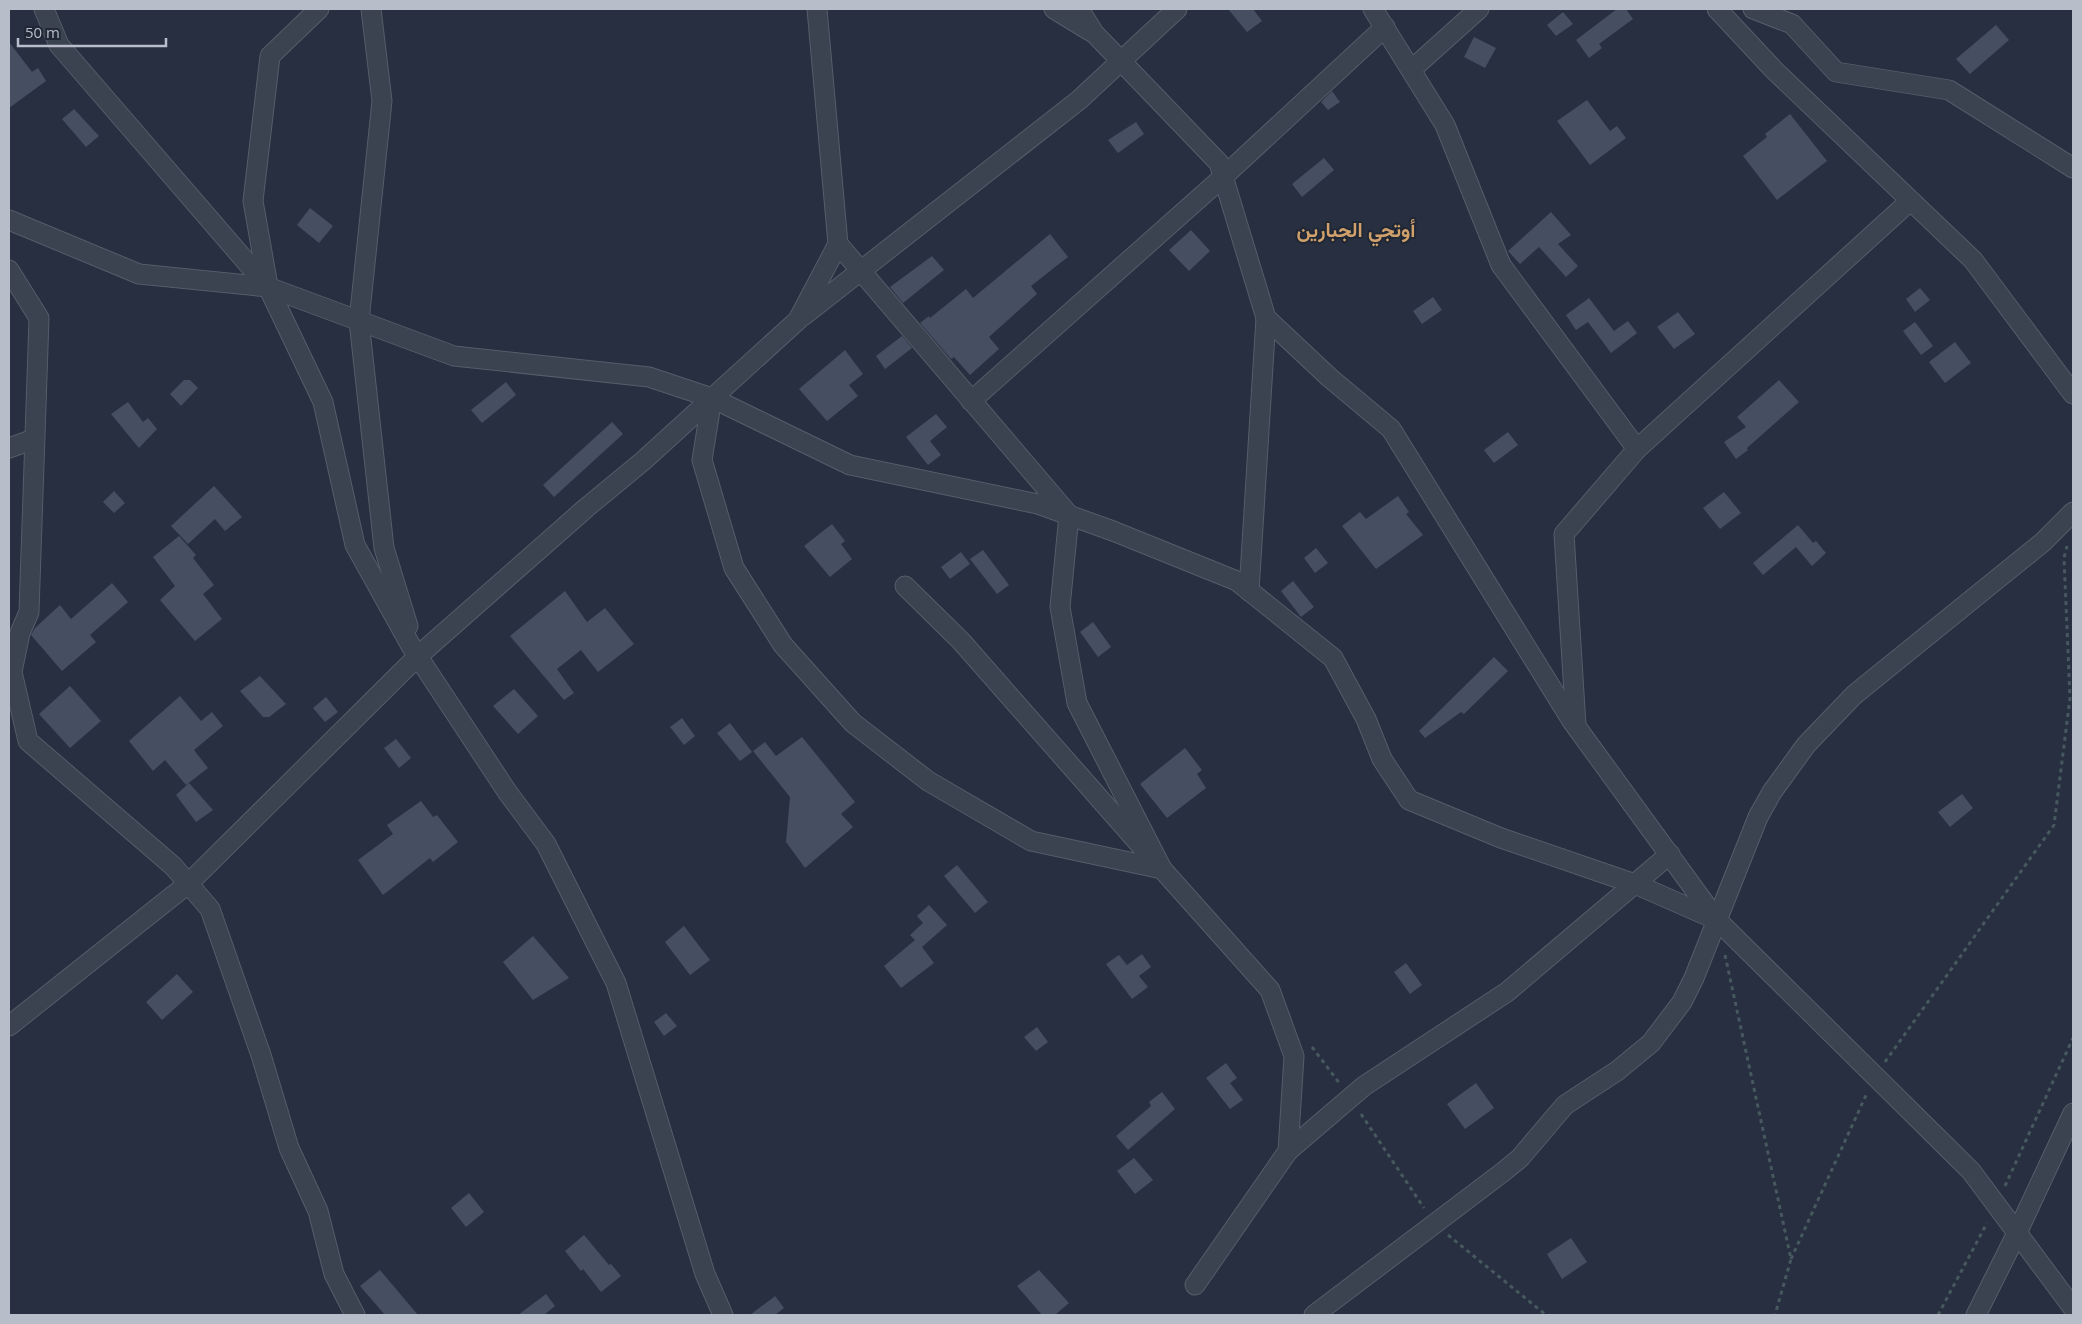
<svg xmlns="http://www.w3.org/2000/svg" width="2082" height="1324" font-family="'Open Sans',Vazirmatn,sans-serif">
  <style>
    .building { fill: #464f61 }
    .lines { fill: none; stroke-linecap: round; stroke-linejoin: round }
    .minor-casing { stroke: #565d6a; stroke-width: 21 }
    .path { stroke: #47595e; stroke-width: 3; stroke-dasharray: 4 4; stroke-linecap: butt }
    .minor { stroke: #3b4250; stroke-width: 19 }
    .labels { text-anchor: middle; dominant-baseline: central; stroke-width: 4; stroke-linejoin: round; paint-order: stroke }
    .quarter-label { font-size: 20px; font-weight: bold; fill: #d1a16c; stroke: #202735 }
  </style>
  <rect width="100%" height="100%" fill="#272f40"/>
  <g class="building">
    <path d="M1228,9H1253L1262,21L1247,32Z"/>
    <path d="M1617,9H1626L1633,19L1599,44L1602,48L1589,58L1576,40Z"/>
    <path d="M1563,12L1573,24L1556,36L1547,25Z"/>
    <path d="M1996,25L2009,40L1970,74L1956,59Z"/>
    <path d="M1474,37L1496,48L1485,68L1464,57Z"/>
    <path d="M9,42L32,72L38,68L46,81L9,108Z"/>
    <path d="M1332,91L1340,102L1328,110L1321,102Z"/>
    <path d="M1587,100L1610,131L1617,126L1626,138L1590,165L1557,121Z"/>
    <path d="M74,109L99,136L86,147L62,119Z"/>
    <path d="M1790,114L1827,161L1777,200L1743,156L1767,137L1765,134Z"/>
    <path d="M1136,122L1144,134L1118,153L1108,140Z"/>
    <path d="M1324,158L1334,170L1302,197L1292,184Z"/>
    <path d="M310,208L333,226L319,243L297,225Z"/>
    <path d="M1551,212L1571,235L1558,244L1578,266L1566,277L1539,247L1520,264L1508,251Z"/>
    <path d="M1191,230L1210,251L1189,271L1169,250Z"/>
    <path d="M1050,234L1068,257L1031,286L1037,294L989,337L999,349L970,375L954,357L951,359L920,323L929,316L930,318L966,289L973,298Z"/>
    <path d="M932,256L944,270L903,303L890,287Z"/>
    <path d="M1920,288L1930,300L1915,312L1906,299Z"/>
    <path d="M1433,297L1442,310L1422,324L1413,311Z"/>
    <path d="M1589,298L1614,331L1628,321L1637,333L1611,353L1588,322L1576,330L1566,315Z"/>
    <path d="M1678,312L1695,334L1674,349L1657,327Z"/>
    <path d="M1915,322L1933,346L1921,355L1903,331Z"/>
    <path d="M902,336L912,348L885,369L876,356Z"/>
    <path d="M1955,342L1971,363L1945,383L1929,362Z"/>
    <path d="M845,350L863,374L849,385L858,396L827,421L799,389Z"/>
    <path d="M184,380H190L198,388L181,406L170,394Z"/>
    <path d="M1779,380L1799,402L1747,448L1748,450L1736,459L1724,442L1746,427L1737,417Z"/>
    <path d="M506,382L516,395L482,423L471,410Z"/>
    <path d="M128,402L143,422L148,418L157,429L139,448L111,414Z"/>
    <path d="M936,414L947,427L930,441L941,455L928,465L906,437Z"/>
    <path d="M612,422L623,434L554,497L543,485Z"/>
    <path d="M1508,432L1518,445L1494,463L1484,450Z"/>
    <path d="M214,486L242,517L225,531L215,519L188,544L171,526Z"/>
    <path d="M114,491L125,503L114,513L103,502Z"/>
    <path d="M1724,492L1741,513L1720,529L1703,508Z"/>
    <path d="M1398,496L1409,512L1406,514L1423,535L1376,569L1342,526L1360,512L1366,519Z"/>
    <path d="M832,524L845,541L841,544L852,559L830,577L804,546Z"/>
    <path d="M1798,525L1813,543L1816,541L1826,553L1812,566L1796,547L1763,575L1753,563Z"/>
    <path d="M179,536L196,555L193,558L214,585L203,594L222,619L195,641L160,600L175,586L153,557Z"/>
    <path d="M1316,548L1328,563L1315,573L1304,558Z"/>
    <path d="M983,550L1009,585L997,594L970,559Z"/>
    <path d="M961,552L970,564L950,579L941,567Z"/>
    <path d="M1293,581L1314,607L1301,617L1281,591Z"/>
    <path d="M112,583L128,602L90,635L96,642L62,671L31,635L35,628L60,605L71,619Z"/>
    <path d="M565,591L587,622L605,608L634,644L598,672L581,650L557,669L574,693L564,700L510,636Z"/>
    <path d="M1093,622L1111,647L1098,657L1080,632Z"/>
    <path d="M1494,657L1508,671L1464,714L1461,712L1425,738L1419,731Z"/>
    <path d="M260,676L286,704L269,717H263L240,691Z"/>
    <path d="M70,686L101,721L70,748L39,714Z"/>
    <path d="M514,689L538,716L518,734L493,706Z"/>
    <path d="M180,696L201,721L212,712L223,726L194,750L208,768L186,785L165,760L153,771L129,741Z"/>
    <path d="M326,697L338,712L325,722L313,708Z"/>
    <path d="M682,718L695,736L684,745L670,727Z"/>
    <path d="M730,723L752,752L740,761L717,733Z"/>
    <path d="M802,737L855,802L841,814L853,827L805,868L786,842L790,797L753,751L765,742L776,756Z"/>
    <path d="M396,739L411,758L399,768L384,748Z"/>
    <path d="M1185,748L1202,770L1197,774L1206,788L1167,818L1140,784Z"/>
    <path d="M189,783L213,810L196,822L176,795Z"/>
    <path d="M1962,794L1973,808L1950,827L1938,812Z"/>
    <path d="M421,801L433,817L437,815L458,842L433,862L430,858L383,895L358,860L393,834L387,825Z"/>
    <path d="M957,865L988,902L975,913L944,876Z"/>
    <path d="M929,905L947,925L922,947L934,963L901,988L884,966L915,940L910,935L923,923L917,916Z"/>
    <path d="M684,926L710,960L690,975L665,942Z"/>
    <path d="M533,936L569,978L533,1000L503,962Z"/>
    <path d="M1142,954L1151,967L1139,976L1148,987L1132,999L1106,964L1119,955L1127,965Z"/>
    <path d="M1406,963L1422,985L1410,994L1394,972Z"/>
    <path d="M177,974L193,992L162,1020L146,1002Z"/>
    <path d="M666,1013L677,1026L664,1036L654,1022Z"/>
    <path d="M1037,1027L1048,1042L1036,1051L1024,1037Z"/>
    <path d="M1226,1063L1237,1078L1230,1083L1243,1100L1230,1109L1206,1078Z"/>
    <path d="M1476,1083L1494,1108L1465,1129L1447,1104Z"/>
    <path d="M1162,1092L1175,1109L1128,1150L1116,1136L1151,1106L1149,1102Z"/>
    <path d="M1134,1158L1153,1180L1135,1194L1117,1171Z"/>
    <path d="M469,1193L484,1212L466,1227L451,1208Z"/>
    <path d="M584,1235L609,1265L611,1264L621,1276L601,1292L583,1269L581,1271L565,1251Z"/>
    <path d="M1571,1238L1587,1262L1562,1279L1547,1254Z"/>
    <path d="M380,1270L418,1315H385L360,1286Z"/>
    <path d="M1039,1270L1069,1303L1055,1315H1042L1017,1286Z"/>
    <path d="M546,1294L555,1306L544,1315H518Z"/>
    <path d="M775,1296L784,1308L775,1315H750Z"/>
  </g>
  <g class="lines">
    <defs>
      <g id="minor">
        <path d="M44,9L59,45L268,287L323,402L355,545L411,646L508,793L546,844L616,983L705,1274L723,1315"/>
        <path d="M371,9L382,101L359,321L384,548L408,626"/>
        <path d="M1054,9L1090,31"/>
        <path d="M1079,9L1094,33L1219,163L1266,318L1330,378L1391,429L1572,721L1716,919"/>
        <path d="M1373,9L1445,125L1501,265L1637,449L1910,201"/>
        <path d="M1717,9L1774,70L1973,260L2073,394"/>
        <path d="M1753,9L1792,24L1836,72L1949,90L2073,168"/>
        <path d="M1411,70L1479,9"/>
        <path d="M9,220L139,274L268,287L454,356L649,377L712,398L850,465L1038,504L1113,531L1237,581L1333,658L1366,719L1382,759L1409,800L1501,838L1635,884L1717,920L1971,1171L2073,1308"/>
        <path d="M838,244L1069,515L1060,607L1077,703L1162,869"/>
        <path d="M9,270L39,318L29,612L20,633L12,672L28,741L173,866L210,909L261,1055L289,1148L318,1211L334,1274L355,1315"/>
        <path d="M268,286L253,201L270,56L319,9"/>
        <path d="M803,316L1079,100L1177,9"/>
        <path d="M712,398L702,460L734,568L783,645L853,723L928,781L1031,841L1162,869L1270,990L1294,1056L1288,1151L1195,1285"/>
        <path d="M971,401L1223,177L1385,27"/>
        <path d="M9,448L34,439"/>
        <path d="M905,586L961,641L1143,848"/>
        <path d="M1249,591L1266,318"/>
        <path d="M1576,725L1564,534L1637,449"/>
        <path d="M9,1026L189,883L418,656L586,508L643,461L798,320L838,244L817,9"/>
        <path d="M1288,1151L1364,1086L1507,992L1670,854"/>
        <path d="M1314,1315L1503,1172L1520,1158L1565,1105L1617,1071L1651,1043L1682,1002L1694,978L1758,817L1772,792L1806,745L1854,695L2043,542L2073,512"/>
        <path d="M1976,1315L2017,1233L2073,1113"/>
      </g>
    </defs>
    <use href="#minor" class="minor-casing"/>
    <g class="path">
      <path d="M1725,955L1791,1259L1775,1315"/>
      <path d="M1312,1047L1340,1084"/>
      <path d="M1885,1062L2054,825L2070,698L2064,558L2067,546"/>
      <path d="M1361,1114L1424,1208"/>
      <path d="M2005,1186L2073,1038"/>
      <path d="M1448,1235L1546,1315"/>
      <path d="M1791,1259L1867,1093"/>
      <path d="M1938,1315L1987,1223"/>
    </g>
    <use href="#minor" class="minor"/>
  </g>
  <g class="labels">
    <g class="quarter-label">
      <text x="1356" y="229">أوتجي الجبارين</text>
    </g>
  </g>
  <rect width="2082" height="1324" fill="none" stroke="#b8bdca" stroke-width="20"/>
  <path d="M18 38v8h148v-8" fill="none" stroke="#b8bdca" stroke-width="2.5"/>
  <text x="25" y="38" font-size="15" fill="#b8bdca" stroke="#202735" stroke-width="4" paint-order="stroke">50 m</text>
</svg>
